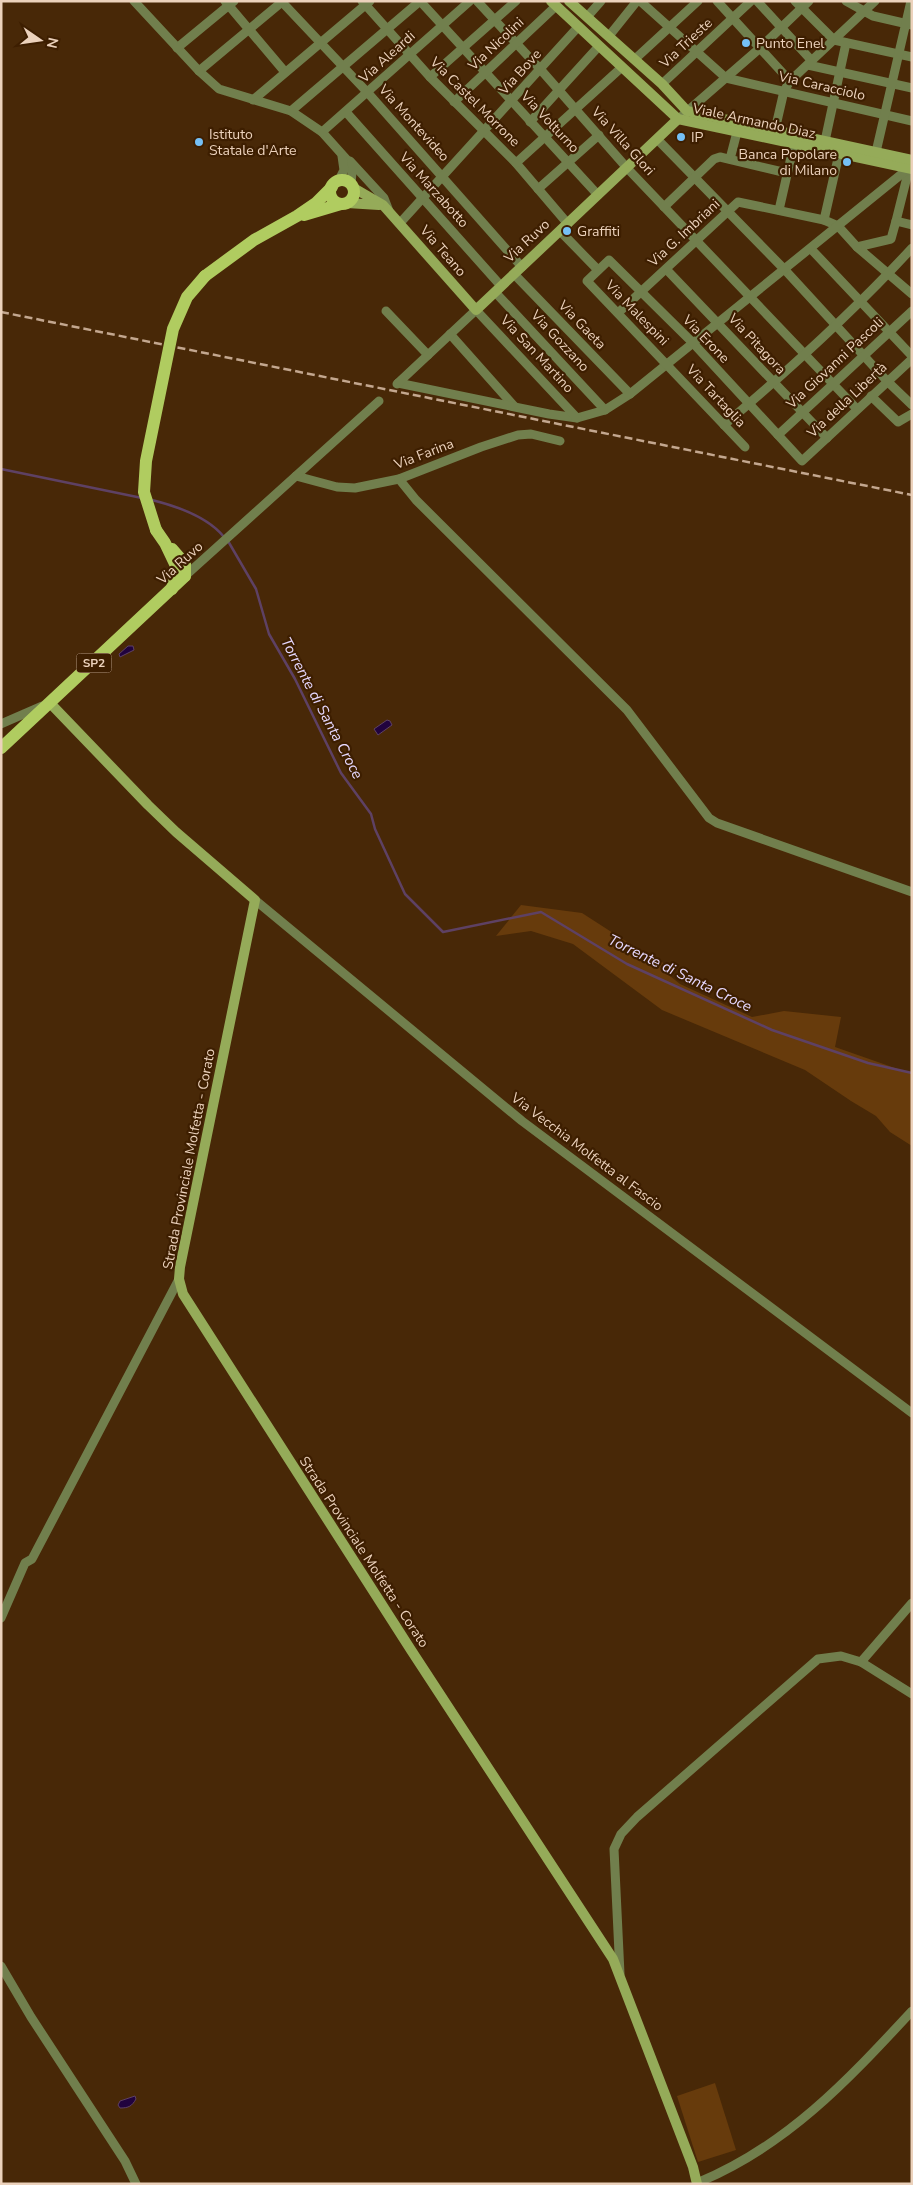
<svg xmlns="http://www.w3.org/2000/svg" width="913" height="2185" font-family="'Nunito Sans',sans-serif">
  <style>
    .green { fill: #673b0c }
    .water { fill: #21033e; stroke: #5e4164 }
    .lines { fill: none; stroke-linecap: round; stroke-linejoin: round }
    .stream { stroke: #5e4164; stroke-width: 2.5 }
    .street { stroke: #717f4d; stroke-width: 9 }
    .secondary { stroke: #95ab59; stroke-width: 10 }
    .primary { stroke: #b0cc60; stroke-width: 12 }
    .rail { stroke: #c3a78f; stroke-width: 2.5; stroke-dasharray: 8 4; stroke-linecap: butt }
    .primary-bridge { stroke: #b0cc60; stroke-width: 12 }
    .poi-dot { fill: #75c0f6; stroke: #3d1e00; stroke-width: 2 }
    .labels { text-anchor: middle; dominant-baseline: central; stroke-width: 4.5; stroke-linejoin: round; paint-order: stroke }
    .shield { fill: #3d1e00; stroke: #b89c84; stroke-width: 1 }
    .shield-label { font-size: 12px; font-weight: bold; fill: #ecd2bc }
    .street-label { font-size: 14px; fill: #ecd2bc; stroke: #3d1e00 }
    .poi-label { font-size: 14px; fill: #ecd2bc; stroke: #3d1e00; text-anchor: start }
    .water-label { font-size: 15px; font-style: italic; fill: #e6d8fe; stroke: #3d1e00 }
  </style>
  <rect width="100%" height="100%" fill="#482807"/>
  <g class="green">
    <path d="M521,905L582,913L627,942L665,964L670,976L680,984L752,1017L784,1011L841,1017L835,1047L912,1074V1146L890,1132L876,1116L851,1101L805,1070L662,1010L573,944L531,931L496,936Z"/>
    <path d="M715,2083L736,2150L698,2162L677,2096Z"/>
  </g>
  <g class="water">
    <path d="M128,646H133L134,650L120,657L119,654Z"/>
    <path d="M387,720L390,721L392,725L378,735L374,729Z"/>
    <path d="M135,2096L136,2099C132,2106 129,2108 120,2108L118,2105L120,2101Z"/>
  </g>
  <g class="lines">
    <g class="stream">
      <path d="M1,469L142,498"/>
      <path d="M152,500C176,506 208,517 224,537"/>
      <path d="M228,541L256,589L269,634L295,679L341,773L371,814L375,829L405,894L443,932L541,912L627,964L772,1030L868,1063L912,1073"/>
    </g>
    <g class="street">
      <path d="M134,1L199,71L219,89L291,111L322,132L348,161L352,172L351,185"/>
      <path d="M225,1L285,72"/>
      <path d="M281,1L368,93L522,267"/>
      <path d="M362,1L430,77L516,163L568,224"/>
      <path d="M420,1L598,195"/>
      <path d="M477,1L541,70L627,168L857,409"/>
      <path d="M640,1L726,78L912,121"/>
      <path d="M717,1L790,81"/>
      <path d="M757,1L812,61"/>
      <path d="M795,1L834,40L912,57"/>
      <path d="M846,1L873,16L912,25"/>
      <path d="M587,17L601,1"/>
      <path d="M609,36L637,1"/>
      <path d="M177,48L234,1"/>
      <path d="M635,59L698,1"/>
      <path d="M808,65L912,88"/>
      <path d="M199,71L283,1"/>
      <path d="M430,77L516,1"/>
      <path d="M662,84L751,1"/>
      <path d="M253,100L370,1"/>
      <path d="M454,102L556,6"/>
      <path d="M291,111L420,1"/>
      <path d="M346,112L501,286"/>
      <path d="M683,115L760,48L809,1"/>
      <path d="M530,122L599,46"/>
      <path d="M775,130L784,91L790,81L875,1"/>
      <path d="M322,132L470,1"/>
      <path d="M657,139L785,270L887,381L912,405"/>
      <path d="M825,141L846,43"/>
      <path d="M876,152L911,1"/>
      <path d="M730,159L737,132"/>
      <path d="M350,161L384,198L389,211"/>
      <path d="M516,163L621,68"/>
      <path d="M338,182L344,170L342,156"/>
      <path d="M538,189L599,135"/>
      <path d="M664,207L714,159L720,157L787,173"/>
      <path d="M779,210L794,144"/>
      <path d="M824,220L839,154"/>
      <path d="M896,221L909,169"/>
      <path d="M400,223L578,27"/>
      <path d="M912,225L896,221L891,239L857,247L912,294"/>
      <path d="M560,231L598,270"/>
      <path d="M811,249L912,356"/>
      <path d="M666,269L827,438"/>
      <path d="M514,274L630,394"/>
      <path d="M495,292L605,410"/>
      <path d="M386,311L428,355"/>
      <path d="M618,313L738,202L824,220L838,226L857,247"/>
      <path d="M450,334L514,406"/>
      <path d="M398,383L549,414L577,418L605,410L630,394L909,168"/>
      <path d="M397,384L476,310L577,418"/>
      <path d="M871,396L898,422L912,414"/>
      <path d="M724,425C789,370 854,311 912,248"/>
      <path d="M778,435L912,311"/>
      <path d="M745,447L587,281L609,260L693,343L802,461L912,359"/>
      <path d="M296,476L337,487L355,488L399,479L481,447L518,435L531,434L560,441"/>
      <path d="M399,479L416,500L627,710L709,818L717,823L912,892"/>
      <path d="M185,576L379,401"/>
      <path d="M1,724L42,706"/>
      <path d="M255,900L522,1121L912,1413"/>
      <path d="M1,1618L25,1563L32,1559L179,1279"/>
      <path d="M861,1662L912,1694"/>
      <path d="M1,1966L31,2017L125,2161L136,2184"/>
      <path d="M620,1974L614,1849L621,1834L637,1817L818,1659L841,1656L861,1662L912,1603"/>
      <path d="M697,2183C787,2146 847,2081 912,2011"/>
    </g>
    <g class="secondary">
      <path d="M551,1L678,119L912,169"/>
      <path d="M569,1L662,84L687,111L912,160"/>
      <path d="M352,187L383,205L476,310L678,119"/>
      <path d="M347,203L379,205"/>
      <path d="M50,703L148,805L176,832L255,900L180,1267L179,1279L183,1294L411,1650L613,1959L693,2167L697,2184"/>
    </g>
    <g class="primary">
      <circle cx="342" cy="192" r="12"/>
      <path d="M304,215L341,204"/>
      <path d="M205,276L254,240L297,216L316,203L332,187"/>
      <path d="M156,530L165,543L176,566L172,589"/>
      <path d="M172,549L185,564V576"/>
      <path d="M1,748L185,576"/>
    </g>
    <path class="rail" d="M1,312L912,495"/>
    <path class="primary-bridge" d="M156,530L144,492L146,461L173,329L187,297L205,276"/>
  </g>
  <g class="poi-dot">
    <circle cx="746" cy="43" r="5"/>
    <circle cx="681" cy="137" r="5"/>
    <circle cx="199" cy="142" r="5"/>
    <circle cx="847" cy="162" r="5"/>
    <circle cx="567" cy="231" r="5"/>
  </g>
  <g class="labels">
    <rect class="shield" x="76.5" y="653.5" width="35" height="19" rx="4"/>
    <g class="shield-label">
      <text x="94" y="663">SP2</text>
    </g>
    <g class="street-label">
      <text transform="translate(686 43) rotate(-43)">Via Trieste</text>
      <text transform="translate(496 44) rotate(-43)">Via Nicolini</text>
      <text transform="translate(387 57) rotate(-42)">Via Aleardi</text>
      <text transform="translate(520 72) rotate(-48)">Via Bove</text>
      <text transform="translate(822 86) rotate(13)">Via Caracciolo</text>
      <text transform="translate(475 102) rotate(45)">Via Castel Morrone</text>
      <text transform="translate(754 121) rotate(12)">Viale Armando Diaz</text>
      <text transform="translate(550 122) rotate(47)">Via Volturno</text>
      <text transform="translate(414 123) rotate(48)">Via Montevideo</text>
      <text transform="translate(623 141) rotate(48)">Via Villa Glori</text>
      <text transform="translate(434 190) rotate(48)">Via Marzabotto</text>
      <text transform="translate(684 233) rotate(-43)">Via G. Imbriani</text>
      <text transform="translate(527 241) rotate(-43)">Via Ruvo</text>
      <text transform="translate(443 251) rotate(49)">Via Teano</text>
      <text transform="translate(637 313) rotate(46)">Via Malespini</text>
      <text transform="translate(582 325) rotate(46)">Via Gaeta</text>
      <text transform="translate(706 339) rotate(46)">Via Erone</text>
      <text transform="translate(560 341) rotate(47)">Via Gozzano</text>
      <text transform="translate(757 344) rotate(47)">Via Pitagora</text>
      <text transform="translate(537 354) rotate(47)">Via San Martino</text>
      <text transform="translate(835 363) rotate(-43)">Via Giovanni Pascoli</text>
      <text transform="translate(716 396) rotate(47)">Via Tartaglia</text>
      <text transform="translate(847 400) rotate(-43)">Via della Libertà</text>
      <text transform="translate(424 454) rotate(-21)">Via Farina</text>
      <text transform="translate(180 563) rotate(-42)">Via Ruvo</text>
      <text transform="translate(587 1152) rotate(37)">Via Vecchia Molfetta al Fascio</text>
      <text transform="translate(189 1159) rotate(-79)">Strada Provinciale Molfetta - Corato</text>
      <text transform="translate(364 1552) rotate(57)">Strada Provinciale Molfetta - Corato</text>
    </g>
    <g class="poi-label">
      <text x="756" y="43">Punto Enel</text>
      <text x="209" y="134">Istituto<tspan x="209" dy="16">Statale d'Arte</tspan></text>
      <text x="691" y="137">IP</text>
      <text x="837" y="154" text-anchor="end">Banca Popolare<tspan x="837" dy="16">di Milano</tspan></text>
      <text x="577" y="231">Graffiti</text>
    </g>
    <g class="water-label">
      <text transform="translate(322 708) rotate(62)">Torrente di Santa Croce</text>
      <text transform="translate(680 973) rotate(26)">Torrente di Santa Croce</text>
    </g>
  </g>
  <rect width="913" height="2185" fill="none" stroke="#ecd2bc" stroke-width="5"/>
  <g transform="translate(40 40) rotate(103)" stroke="#3d1e00" stroke-width="4" paint-order="stroke">
  <path d="M0-4L9 19L0 12L-9 19Z" fill="#ecd2bc"/>
  <text y="-8" font-size="14" font-weight="bold" text-anchor="middle" fill="#ecd2bc">N</text>
  </g>
</svg>
